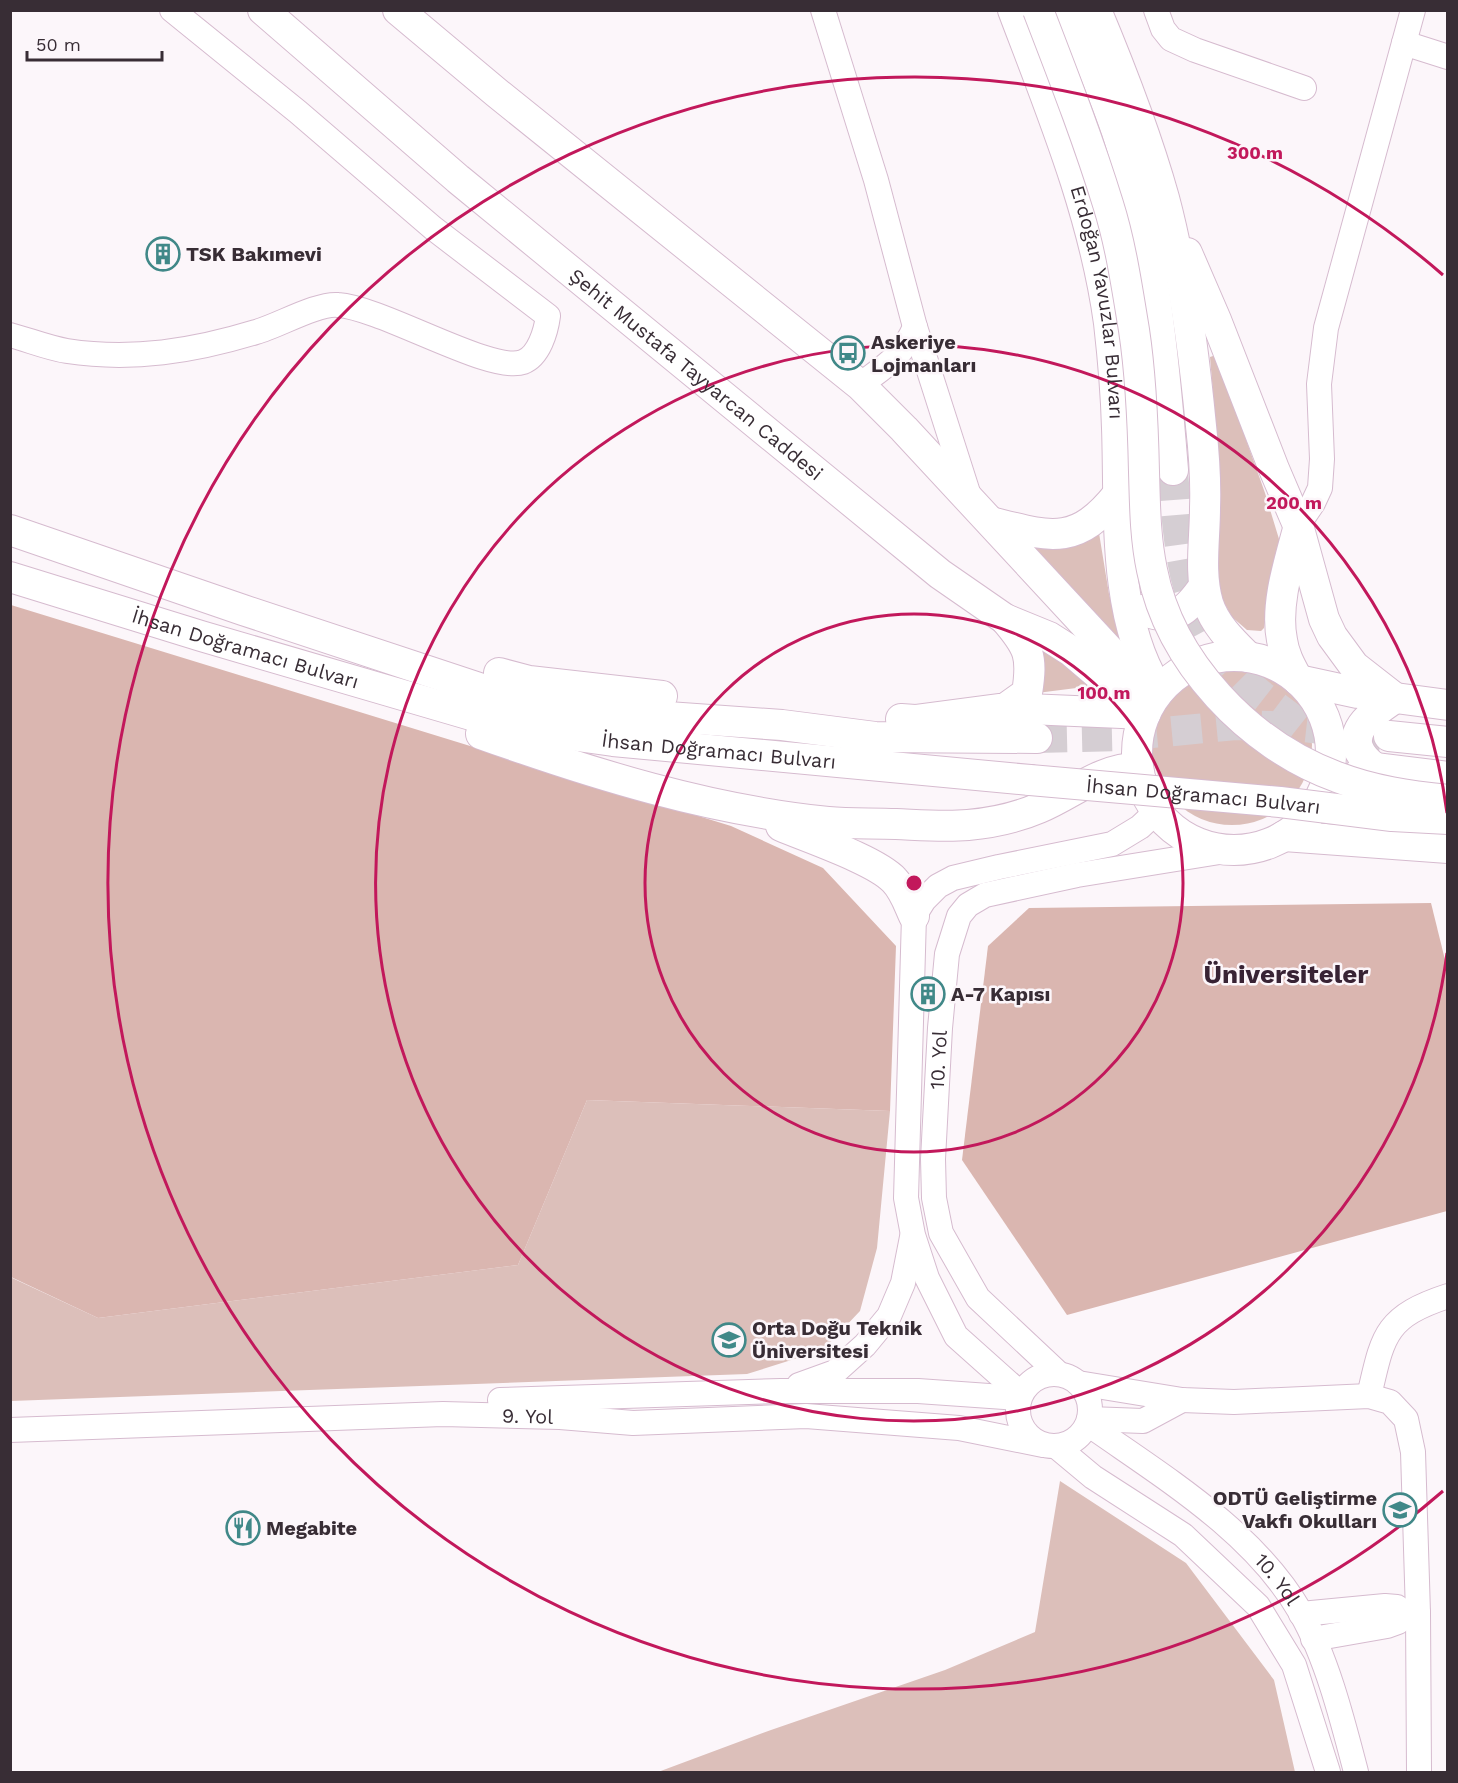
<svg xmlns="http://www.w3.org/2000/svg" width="1458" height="1783" font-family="'Work Sans',sans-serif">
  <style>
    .green { fill: #dcbfba }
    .forest { fill: #dab6b0 }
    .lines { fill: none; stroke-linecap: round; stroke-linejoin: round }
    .major-tunnel { stroke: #d5ced3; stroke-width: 30; stroke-dasharray: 30 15; stroke-linecap: butt }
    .minor-casing { stroke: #d6bbcf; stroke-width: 26 }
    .major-casing { stroke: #d6bbcf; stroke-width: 32 }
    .minor { stroke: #fff; stroke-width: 24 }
    .major { stroke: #fff; stroke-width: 30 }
    .major-bridge-casing { stroke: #d6bbcf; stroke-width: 32; stroke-linecap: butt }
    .major-bridge { stroke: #fff; stroke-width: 30 }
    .ring { fill: none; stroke: #c2185b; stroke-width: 3 }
    .labels { text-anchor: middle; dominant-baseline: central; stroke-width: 5; stroke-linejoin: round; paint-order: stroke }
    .poi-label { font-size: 20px; font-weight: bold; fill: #382d35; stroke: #fcf6fa; text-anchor: start }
    .street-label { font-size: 20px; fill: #382d35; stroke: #fcf6fa }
    .district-label { font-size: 26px; font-weight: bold; fill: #382334; stroke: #fcf6fa }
    .centre { fill: #c2185b; stroke: #fcf6fa; stroke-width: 3 }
    .ring-label { font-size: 18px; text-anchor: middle; font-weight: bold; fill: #c2185b; stroke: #fcf6fa; stroke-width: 5; stroke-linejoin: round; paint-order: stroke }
  </style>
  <rect width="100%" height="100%" fill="#fcf6fa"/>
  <g class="green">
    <path d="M1216,355L1265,493L1279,539L1281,551L1268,603L1264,628L1261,631L1247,630L1232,617L1224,603L1217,580L1221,489L1210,357Z"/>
    <path d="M1099,533L1109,594L1123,645L1031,547C1060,551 1074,546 1099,533Z"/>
    <path d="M1039,650L1060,653L1100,685L1037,693Z"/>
    <circle cx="1232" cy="745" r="80"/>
    <path d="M587,1100L890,1111L877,1248L860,1311L823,1350L747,1374L11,1401L10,1277L98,1318L518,1265Z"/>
    <path d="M1060,1481L1186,1563L1274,1680L1295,1772H658L771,1730L945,1670L1035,1632Z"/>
  </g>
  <g class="forest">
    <path d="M11,605L731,826L823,868L896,946L890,1111L587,1100L518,1265L98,1318L11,1277Z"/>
    <path d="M1431,903L1448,972L1447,1211L1067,1315L962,1160L988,946L1029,908Z"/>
  </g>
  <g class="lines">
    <g class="major-tunnel">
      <path d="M1173,470C1179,548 1180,615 1239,675C1258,695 1282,710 1303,727"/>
      <path d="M1037,738L1122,736L1236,725L1303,727L1383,736"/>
    </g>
    <defs>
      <g id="minor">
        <path d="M823,10L876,180L915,327L970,499"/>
        <path d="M1156,10L1163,29L1171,39L1195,50L1304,88"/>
        <path d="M1404,43L1448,57"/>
        <path d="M10,335C29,340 48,348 67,351C132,361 194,351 256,332C278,326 317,303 338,305C383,308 491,374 523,362C539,356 546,331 548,316L433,228L298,112L172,10"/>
        <path d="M860,385C885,366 902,357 915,327"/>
        <path d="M1298,525L1313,503L1320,488L1322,459L1319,384L1326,328L1413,10"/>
        <circle cx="1054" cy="1410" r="36"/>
        <path id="s1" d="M1059,1374L978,1298L941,1233L934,1198L933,1159L940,1028L947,954L959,916L968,905L985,895L1077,875L1232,850"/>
        <path d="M1078,1383L1182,1400L1234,1402L1369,1396L1390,1402L1406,1419L1413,1452L1418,1613L1419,1772"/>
        <path d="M799,1385L835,1372L865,1345L889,1316L903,1283L912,1237"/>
        <path d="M1021,1394L956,1336L927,1278L913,1235L906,1198L914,916L924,900L938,886L953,878L999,867L1112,844L1140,827L1157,811"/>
        <path d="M1369,1396C1383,1336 1384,1317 1448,1296"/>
        <path d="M500,1400L781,1391H918L1019,1398"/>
        <path d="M1089,1419L1143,1421L1182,1400"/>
        <path id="s2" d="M1088,1424C1163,1477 1254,1531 1301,1613C1327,1658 1343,1722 1356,1772"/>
        <path id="s3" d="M10,1430L443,1414L560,1417L633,1423L806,1416L959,1428L1043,1445"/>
        <path d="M1057,1447L1093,1477L1183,1535L1258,1606L1294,1665L1328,1772"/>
        <path d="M1301,1614L1385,1606L1397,1607L1406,1614"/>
        <path d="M1313,1639L1387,1626L1398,1622L1406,1614L1418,1613"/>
      </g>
      <g id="major">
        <path id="s4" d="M263,10L458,179L940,574L1005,619L1049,637L1071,651L1145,714"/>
        <path d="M398,10L497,93L860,385L904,429L1119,661L1159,691"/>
        <path id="s5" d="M1013,10C1052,113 1094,214 1109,323C1113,358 1116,393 1117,428C1120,510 1112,614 1156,686"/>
        <path d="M1070,10C1086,53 1105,95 1119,138C1154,245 1164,358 1173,470"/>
        <path d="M1096,10C1122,72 1146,134 1164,198C1183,269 1194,353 1201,426C1204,453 1206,481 1205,508C1205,539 1199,573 1208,603C1215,625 1232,641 1248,657"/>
        <path d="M1187,253L1216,320L1274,469L1298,525L1324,619L1332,636L1354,666L1395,698C1366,717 1337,739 1375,768"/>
        <path d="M991,522C1050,537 1076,547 1118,494"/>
        <path d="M1298,529C1289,563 1275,605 1282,640C1284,655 1291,667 1298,680"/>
        <path d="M10,530L243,610L494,693L569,710L782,725L875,737L1037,738"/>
        <path id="s6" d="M10,577L201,636L495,722L563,734L613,741L1030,780"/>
        <path d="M1142,610C1174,623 1186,612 1204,586"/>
        <circle cx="1234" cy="753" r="97"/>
        <path d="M499,673L529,681L662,696"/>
        <path d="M1298,680L1358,693L1448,705"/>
        <path d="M1006,708L1145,714"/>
        <path d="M901,719L915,720L1006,708L1027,693C1033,656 1029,647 1005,619"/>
        <path d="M481,734C593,774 709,810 828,822C850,824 873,823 896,824C920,825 944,827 968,825C991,823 1018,817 1039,808C1073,794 1100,768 1138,768"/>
        <path d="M1389,736L1448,742"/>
        <path d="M1356,776L1375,768L1448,777"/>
        <path d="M781,826C809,838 875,860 894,880C904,890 908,903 914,916"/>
        <path d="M1284,836L1448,848"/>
      </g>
    </defs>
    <use href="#minor" class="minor-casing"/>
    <use href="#major" class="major-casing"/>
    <use href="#minor" class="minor"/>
    <use href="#major" class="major"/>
    <defs>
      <g id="major-bridge">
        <path d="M1038,10C1063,75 1088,139 1108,204C1121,245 1127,288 1134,330C1141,376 1143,424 1144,472C1145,504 1145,537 1152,570C1170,662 1249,745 1337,777C1373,791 1410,796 1448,800"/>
        <path id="s7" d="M1030,780L1280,802L1392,816L1448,819"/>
      </g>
    </defs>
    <use href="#major-bridge" class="major-bridge-casing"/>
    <use href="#major-bridge" class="major-bridge"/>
  </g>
  <g class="ring">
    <circle cx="914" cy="883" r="269"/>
    <path d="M1447 953A538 538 0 1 1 1447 813"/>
    <path d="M1443 1491A806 806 0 1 1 1443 275"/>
  </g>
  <defs>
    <symbol id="building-ring" viewBox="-11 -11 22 22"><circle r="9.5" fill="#fcf6fa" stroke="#408888" stroke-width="1.5"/><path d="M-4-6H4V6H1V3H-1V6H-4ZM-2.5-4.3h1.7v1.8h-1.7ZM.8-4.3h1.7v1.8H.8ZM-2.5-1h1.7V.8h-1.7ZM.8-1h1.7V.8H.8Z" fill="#408888"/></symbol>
    <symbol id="bus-ring" viewBox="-11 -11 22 22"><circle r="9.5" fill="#fcf6fa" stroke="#408888" stroke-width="1.5"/><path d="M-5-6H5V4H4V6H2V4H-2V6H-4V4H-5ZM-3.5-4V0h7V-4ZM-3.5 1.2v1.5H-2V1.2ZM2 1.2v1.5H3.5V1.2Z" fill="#408888"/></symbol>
    <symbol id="university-ring" viewBox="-11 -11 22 22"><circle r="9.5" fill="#fcf6fa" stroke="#408888" stroke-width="1.5"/><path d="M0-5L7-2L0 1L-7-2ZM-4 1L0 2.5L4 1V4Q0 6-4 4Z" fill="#408888"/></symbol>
    <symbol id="school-ring" viewBox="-11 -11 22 22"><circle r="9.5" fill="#fcf6fa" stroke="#408888" stroke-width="1.5"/><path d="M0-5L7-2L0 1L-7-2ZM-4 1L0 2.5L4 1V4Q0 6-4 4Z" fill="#408888"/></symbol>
    <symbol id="restaurant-ring" viewBox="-11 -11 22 22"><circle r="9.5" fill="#fcf6fa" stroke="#408888" stroke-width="1.5"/><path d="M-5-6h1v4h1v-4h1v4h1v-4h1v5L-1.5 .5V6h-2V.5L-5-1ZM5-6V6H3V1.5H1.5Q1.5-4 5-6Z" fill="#408888"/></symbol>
  </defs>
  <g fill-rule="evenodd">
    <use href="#building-ring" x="144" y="235" width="38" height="38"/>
    <use href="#bus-ring" x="829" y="334" width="38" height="38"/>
    <use href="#building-ring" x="909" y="975" width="38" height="38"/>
    <use href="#university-ring" x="710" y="1321" width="38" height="38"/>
    <use href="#school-ring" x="1381" y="1491" width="38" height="38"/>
    <use href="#restaurant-ring" x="224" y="1509" width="38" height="38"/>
  </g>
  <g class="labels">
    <g class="poi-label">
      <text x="186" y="254">TSK Bakımevi</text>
      <text x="871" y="342">Askeriye<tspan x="871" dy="23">Lojmanları</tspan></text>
      <text x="951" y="994">A-7 Kapısı</text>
      <text x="752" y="1328">Orta Doğu Teknik<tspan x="752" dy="23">Üniversitesi</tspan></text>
      <text x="1377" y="1498" text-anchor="end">ODTÜ Geliştirme<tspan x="1377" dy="23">Vakfı Okulları</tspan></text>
      <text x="266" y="1528">Megabite</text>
    </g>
    <g class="street-label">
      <text stroke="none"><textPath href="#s5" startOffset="306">Erdoğan Yavuzlar Bulvarı</textPath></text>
      <text stroke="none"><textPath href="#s4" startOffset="566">Şehit Mustafa Tayyarcan Caddesi</textPath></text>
      <text stroke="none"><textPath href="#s6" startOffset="246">İhsan Doğramacı Bulvarı</textPath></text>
      <text stroke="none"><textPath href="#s6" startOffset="732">İhsan Doğramacı Bulvarı</textPath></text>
      <text stroke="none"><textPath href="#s7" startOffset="174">İhsan Doğramacı Bulvarı</textPath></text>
      <text stroke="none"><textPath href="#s1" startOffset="360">10. Yol</textPath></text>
      <text stroke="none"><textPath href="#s3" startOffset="518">9. Yol</textPath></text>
      <text stroke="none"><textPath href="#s2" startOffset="246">10. Yol</textPath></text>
    </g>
    <g class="district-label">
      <text x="1286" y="974">Üniversiteler</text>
    </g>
  </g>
  <circle cx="914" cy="883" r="9" class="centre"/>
  <g class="ring-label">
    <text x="1255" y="159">300 m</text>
    <text x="1294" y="509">200 m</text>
    <text x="1104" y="699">100 m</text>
  </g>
  <rect width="1458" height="1783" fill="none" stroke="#382d35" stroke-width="24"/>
  <path d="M27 51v9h135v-9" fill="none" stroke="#382d35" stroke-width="3"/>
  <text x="36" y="51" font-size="18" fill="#382d35" stroke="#fcf6fa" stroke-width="4.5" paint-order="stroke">50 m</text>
</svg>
